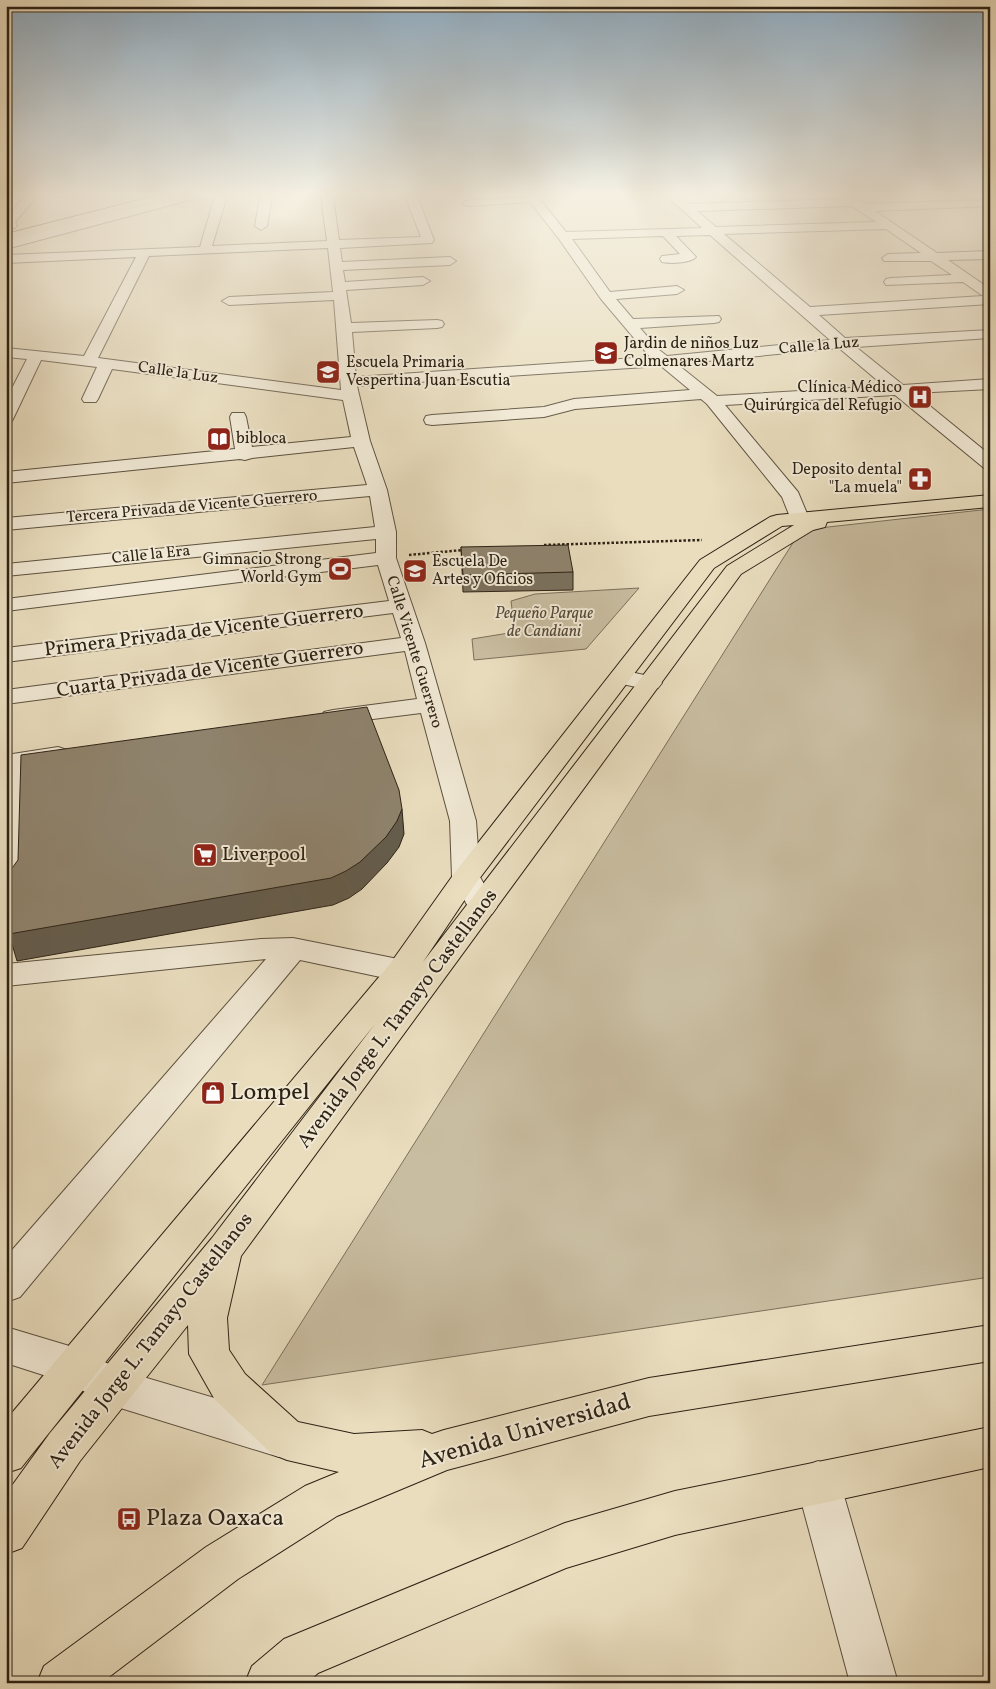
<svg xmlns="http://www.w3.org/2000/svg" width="996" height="1689" font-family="Vollkorn,serif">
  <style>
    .green { fill: #c9bda1; stroke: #7b705b }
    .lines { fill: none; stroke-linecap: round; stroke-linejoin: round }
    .minor-casing { stroke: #5c513f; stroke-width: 2 }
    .major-casing { stroke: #2d2215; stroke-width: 2 }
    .path { stroke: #2d2215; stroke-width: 2.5; stroke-dasharray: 2.5 2; stroke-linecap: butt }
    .minor { fill: #f1e9d5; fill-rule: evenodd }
    .major { fill: #e9ddbe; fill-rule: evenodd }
    .wall { fill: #7b715e; stroke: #2d2215 }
    .shaded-wall { fill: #645c4c; stroke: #2d2215 }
    .building { fill: #8f836d; stroke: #2d2215 }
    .labels { text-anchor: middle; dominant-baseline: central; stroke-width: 4; stroke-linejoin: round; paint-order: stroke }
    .far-poi-label { font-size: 16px; fill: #2d2215; stroke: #f1e9d5; text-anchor: start }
    .far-street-label { font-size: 16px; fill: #2d2215; stroke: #f1e9d5 }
    .far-park-label { font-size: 16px; font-style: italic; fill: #544938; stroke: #f1e9d5 }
    .street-label { font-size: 20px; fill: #2d2215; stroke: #f1e9d5 }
    .poi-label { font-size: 20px; fill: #2d2215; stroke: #f1e9d5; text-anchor: start }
    .near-poi-label { font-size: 24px; fill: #2d2215; stroke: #f1e9d5; text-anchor: start }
    .near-street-label { font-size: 24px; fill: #2d2215; stroke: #f1e9d5 }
  </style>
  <rect width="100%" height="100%" fill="#e9ddbe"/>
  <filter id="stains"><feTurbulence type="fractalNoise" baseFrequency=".004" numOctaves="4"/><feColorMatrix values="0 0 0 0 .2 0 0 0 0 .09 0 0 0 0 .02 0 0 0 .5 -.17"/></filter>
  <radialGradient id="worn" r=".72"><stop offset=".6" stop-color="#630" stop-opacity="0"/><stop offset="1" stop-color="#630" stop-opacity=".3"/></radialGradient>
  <g class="green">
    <path d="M990,509V1277L262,1385L801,530Z"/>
    <path d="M639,588L586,649L474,660L472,639L515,632L511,601L535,594Z"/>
  </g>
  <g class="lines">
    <defs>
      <g id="minor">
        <path d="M25,196H37L15,222L17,225L15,228L6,227V218Z"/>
        <path d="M180,196H199L197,198L6,249V241Z"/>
        <path d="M215,196H227L212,246L327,241L321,196H333L339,240L421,237L405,196H417L434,240L432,243L340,248L342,262L450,257L456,261L450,265L343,270L345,282L423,277L430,281L423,285L346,290L351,323L437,320L442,321L444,324L442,327L437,328L352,332L356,377L650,357L601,299L559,239L530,202L469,206L465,205L463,203L465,201L537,196L566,232L702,228L667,196H680L690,204L843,199L840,196H853L866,204L990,200V206L875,211L937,253L990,251V259L948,260L990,289V304L819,315L845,338L990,330V338L856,347L903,385L990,379V389L914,393L990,455V469L984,468L895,395L725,405L798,492L808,516L816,526L813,530L806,532L799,530L792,522L782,497L707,404L701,399L575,409L544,417L432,425L426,424L424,420L426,416L432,415L544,407L574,399L690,390L661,366L357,386L370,441L387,490L396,532V558L425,643L476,821L480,877L497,907L492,914L482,916L472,914L452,877L450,821L421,713L333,724L324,722L321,717L324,712L333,710L417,699L405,651L6,704V690L401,638L393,613L6,662V648L389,601L378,565L6,611V599L376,553V539L6,576V564L375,527L370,496L6,530V518L367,485L354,447L252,458L245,460L240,459L6,483V472L235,449L230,417L232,413H244L246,417L252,447L351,437L343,400L112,369L98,399L96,402H84L82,399L97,367L41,360L14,417L12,421L6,422V400L27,359L6,357V348L84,356L136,257L6,263V255L200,247ZM852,206L876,222L716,227L697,211ZM886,229L921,253L888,254L882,258L884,261H931L952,275L891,278L886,279L884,282L886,285L963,282L983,296L810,307L724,234ZM710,235L830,340L667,356L658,349L640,328L714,323L719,322L721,319L719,316L633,319L616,299L677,294L684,290L677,286L610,292L572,239L663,236L680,254L662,256L660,259L662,262C671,264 690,263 696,257L676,236ZM328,248L333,292L229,297L222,301L229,305L334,300L341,390L98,358L149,256ZM839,348L884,386L717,396L677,364Z"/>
        <path d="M260,196H272L267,226L261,230L255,226Z"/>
        <path d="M621,670L658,678L662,683L658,688L650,690L613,682L609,677L613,672Z"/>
        <path d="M58,747L67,750L71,755L67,760L26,768L23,886L16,896L6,899V755Z"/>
        <path d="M293,938L423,964L434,967L438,975L434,983L423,986L300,960L20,1297L6,1302V1257L266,959L6,986V964L261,939Z"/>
        <path d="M6,1327L76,1348L123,1371L279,1417L294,1423L300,1437L294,1451L279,1457L114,1406L65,1382L6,1363Z"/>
        <path d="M818,1461L833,1467L840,1482L898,1683H850L796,1482L803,1467Z"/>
      </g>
      <g id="major">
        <path d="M155,196H174L172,198L6,242V234Z"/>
        <path d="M990,495V507L827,522L825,527L813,530L741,574L241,1256L227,1318L229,1350L245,1374L298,1422L354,1434L422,1430L432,1434L444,1430L649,1378L990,1325V1361L649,1416L447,1470L337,1516L238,1579L101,1683H37L44,1666L206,1547L305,1486L339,1472L287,1460L272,1454L215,1400L189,1354L188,1325L80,1461L22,1548L6,1554V1494L50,1433L212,1238L375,1024L21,1468L6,1473V1420L390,964L456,871L700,560L770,517L777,515ZM794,525L727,566L423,962L476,883L714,568L782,526Z"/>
        <path d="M990,1427V1467L675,1535L566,1568L318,1673L307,1683H245L252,1666L284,1639L565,1523L675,1491Z"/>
      </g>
    </defs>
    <use href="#minor" class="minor-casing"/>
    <use href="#major" class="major-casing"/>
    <g class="path">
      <path d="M544,545L702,540"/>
      <path d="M409,555L463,550"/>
    </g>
    <use href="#minor" class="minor"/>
    <use href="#major" class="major"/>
  </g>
  <path class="wall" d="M461,547L573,572V590L463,592Z"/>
  <path class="shaded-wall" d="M402,809L404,834L399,847L387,863L362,889L349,898L333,905L17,961L9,934Z"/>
  <g class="building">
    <path d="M568,545L573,572L463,575L461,547Z"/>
    <path d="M367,707L399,790L402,809L397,821L386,837L360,862L346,871L331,878L9,934L10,871L18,860L21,755Z"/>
  </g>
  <linearGradient id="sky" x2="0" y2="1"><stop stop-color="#8fabc0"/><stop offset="0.45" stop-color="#f5f0e2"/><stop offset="1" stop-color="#f5f0e2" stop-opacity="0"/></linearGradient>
  <rect width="996" height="432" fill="url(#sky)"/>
  <defs>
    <symbol id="school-square" viewBox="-11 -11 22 22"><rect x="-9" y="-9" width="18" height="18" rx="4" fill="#8f2418" stroke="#f1e9d5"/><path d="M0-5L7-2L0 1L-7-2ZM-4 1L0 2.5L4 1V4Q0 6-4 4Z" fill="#fff"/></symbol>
    <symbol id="hospital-square" viewBox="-11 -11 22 22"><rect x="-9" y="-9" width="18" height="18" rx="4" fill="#8f2418" stroke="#f1e9d5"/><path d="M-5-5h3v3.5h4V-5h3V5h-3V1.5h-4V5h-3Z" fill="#fff"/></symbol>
    <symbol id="library-square" viewBox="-11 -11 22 22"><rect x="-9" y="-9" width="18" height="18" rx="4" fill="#8f2418" stroke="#f1e9d5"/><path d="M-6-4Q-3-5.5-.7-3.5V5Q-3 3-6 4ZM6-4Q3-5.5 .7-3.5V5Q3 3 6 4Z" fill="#fff"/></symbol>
    <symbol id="pharmacy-square" viewBox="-11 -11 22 22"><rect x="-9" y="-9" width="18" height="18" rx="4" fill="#8f2418" stroke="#f1e9d5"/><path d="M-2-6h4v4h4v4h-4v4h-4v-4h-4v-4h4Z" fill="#fff"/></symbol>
    <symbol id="stadium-square" viewBox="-11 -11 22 22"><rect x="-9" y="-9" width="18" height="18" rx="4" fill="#8f2418" stroke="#f1e9d5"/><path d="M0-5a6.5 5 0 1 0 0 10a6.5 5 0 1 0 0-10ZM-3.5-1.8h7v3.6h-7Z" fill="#fff"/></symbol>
    <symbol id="university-square" viewBox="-11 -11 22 22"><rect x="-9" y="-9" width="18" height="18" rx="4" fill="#8f2418" stroke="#f1e9d5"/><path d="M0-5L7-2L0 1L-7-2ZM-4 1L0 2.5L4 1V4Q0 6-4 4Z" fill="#fff"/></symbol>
    <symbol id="supermarket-square" viewBox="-11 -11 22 22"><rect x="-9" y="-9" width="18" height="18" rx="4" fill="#8f2418" stroke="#f1e9d5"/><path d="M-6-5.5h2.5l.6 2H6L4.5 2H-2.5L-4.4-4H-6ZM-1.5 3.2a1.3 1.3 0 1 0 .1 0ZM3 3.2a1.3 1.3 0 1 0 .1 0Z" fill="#fff"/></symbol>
    <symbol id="shop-square" viewBox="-11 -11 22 22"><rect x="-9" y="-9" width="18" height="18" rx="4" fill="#8f2418" stroke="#f1e9d5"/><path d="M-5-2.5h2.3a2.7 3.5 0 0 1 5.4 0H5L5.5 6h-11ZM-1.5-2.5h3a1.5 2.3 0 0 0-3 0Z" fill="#fff"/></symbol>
    <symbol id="bus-square" viewBox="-11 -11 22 22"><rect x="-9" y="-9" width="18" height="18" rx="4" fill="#8f2418" stroke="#f1e9d5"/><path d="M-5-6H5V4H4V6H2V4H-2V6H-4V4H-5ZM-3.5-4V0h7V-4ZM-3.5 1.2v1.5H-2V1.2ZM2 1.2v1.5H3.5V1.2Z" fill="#fff"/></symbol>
  </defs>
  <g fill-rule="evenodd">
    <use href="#school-square" x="592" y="339" width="28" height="28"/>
    <use href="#school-square" x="314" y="358" width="28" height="28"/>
    <use href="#hospital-square" x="906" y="383" width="28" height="28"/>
    <use href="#library-square" x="205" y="425" width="28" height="28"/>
    <use href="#pharmacy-square" x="906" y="465" width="28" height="28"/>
    <use href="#stadium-square" x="326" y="555" width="28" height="28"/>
    <use href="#university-square" x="401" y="557" width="28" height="28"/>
    <use href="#supermarket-square" x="191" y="841" width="28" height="28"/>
    <use href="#shop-square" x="199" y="1079" width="28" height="28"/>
    <use href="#bus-square" x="115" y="1505" width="28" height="28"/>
  </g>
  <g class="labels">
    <g class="far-poi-label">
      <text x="624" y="344">Jardin de niños Luz<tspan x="624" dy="18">Colmenares Martz</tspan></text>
      <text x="346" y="363">Escuela Primaria<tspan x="346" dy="18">Vespertina Juan Escutia</tspan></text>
      <text x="902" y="388" text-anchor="end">Clínica Médico<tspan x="902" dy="18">Quirúrgica del Refugio</tspan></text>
      <text x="236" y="439">bibloca</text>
      <text x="902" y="470" text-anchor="end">Deposito dental<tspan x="902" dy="18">"La muela"</tspan></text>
      <text x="322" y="560" text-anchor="end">Gimnacio Strong<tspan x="322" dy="18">World Gym</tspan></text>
      <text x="432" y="562">Escuela De<tspan x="432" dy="18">Artes y Oficios</tspan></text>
    </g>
    <g class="far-street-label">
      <text transform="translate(819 346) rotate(-5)">Calle la Luz</text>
      <text transform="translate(178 373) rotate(8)">Calle la Luz</text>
      <text transform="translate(192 507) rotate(-5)">Tercera Privada de Vicente Guerrero</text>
      <text transform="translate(151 555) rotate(-6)">Calle la Era</text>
      <text transform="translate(414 652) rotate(73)">Calle Vicente Guerrero</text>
    </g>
    <g class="far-park-label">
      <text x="544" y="614">Pequeño Parque<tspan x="544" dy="18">de Candiani</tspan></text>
    </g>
    <g class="street-label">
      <text transform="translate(204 631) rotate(-7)">Primera Privada de Vicente Guerrero</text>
      <text transform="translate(210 670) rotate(-8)">Cuarta Privada de Vicente Guerrero</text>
      <text transform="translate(398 1019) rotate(-53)">Avenida Jorge L. Tamayo Castellanos</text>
      <text transform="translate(151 1341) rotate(-52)">Avenida Jorge L. Tamayo Castellanos</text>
    </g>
    <g class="poi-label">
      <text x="222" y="855">Liverpool</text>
    </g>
    <g class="near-poi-label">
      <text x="230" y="1093">Lompel</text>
      <text x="146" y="1519">Plaza Oaxaca</text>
    </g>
    <g class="near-street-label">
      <text transform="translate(525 1432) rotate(-16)">Avenida Universidad</text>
    </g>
  </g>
  <rect width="996" height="1689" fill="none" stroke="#e9ddbe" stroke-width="25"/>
  <rect x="8" y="8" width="981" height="1674" fill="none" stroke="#2d2215" stroke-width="2.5"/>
  <rect x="12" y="12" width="971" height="1664" fill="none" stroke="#2d2215"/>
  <rect width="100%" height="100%" filter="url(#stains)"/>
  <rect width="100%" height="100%" fill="url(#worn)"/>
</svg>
